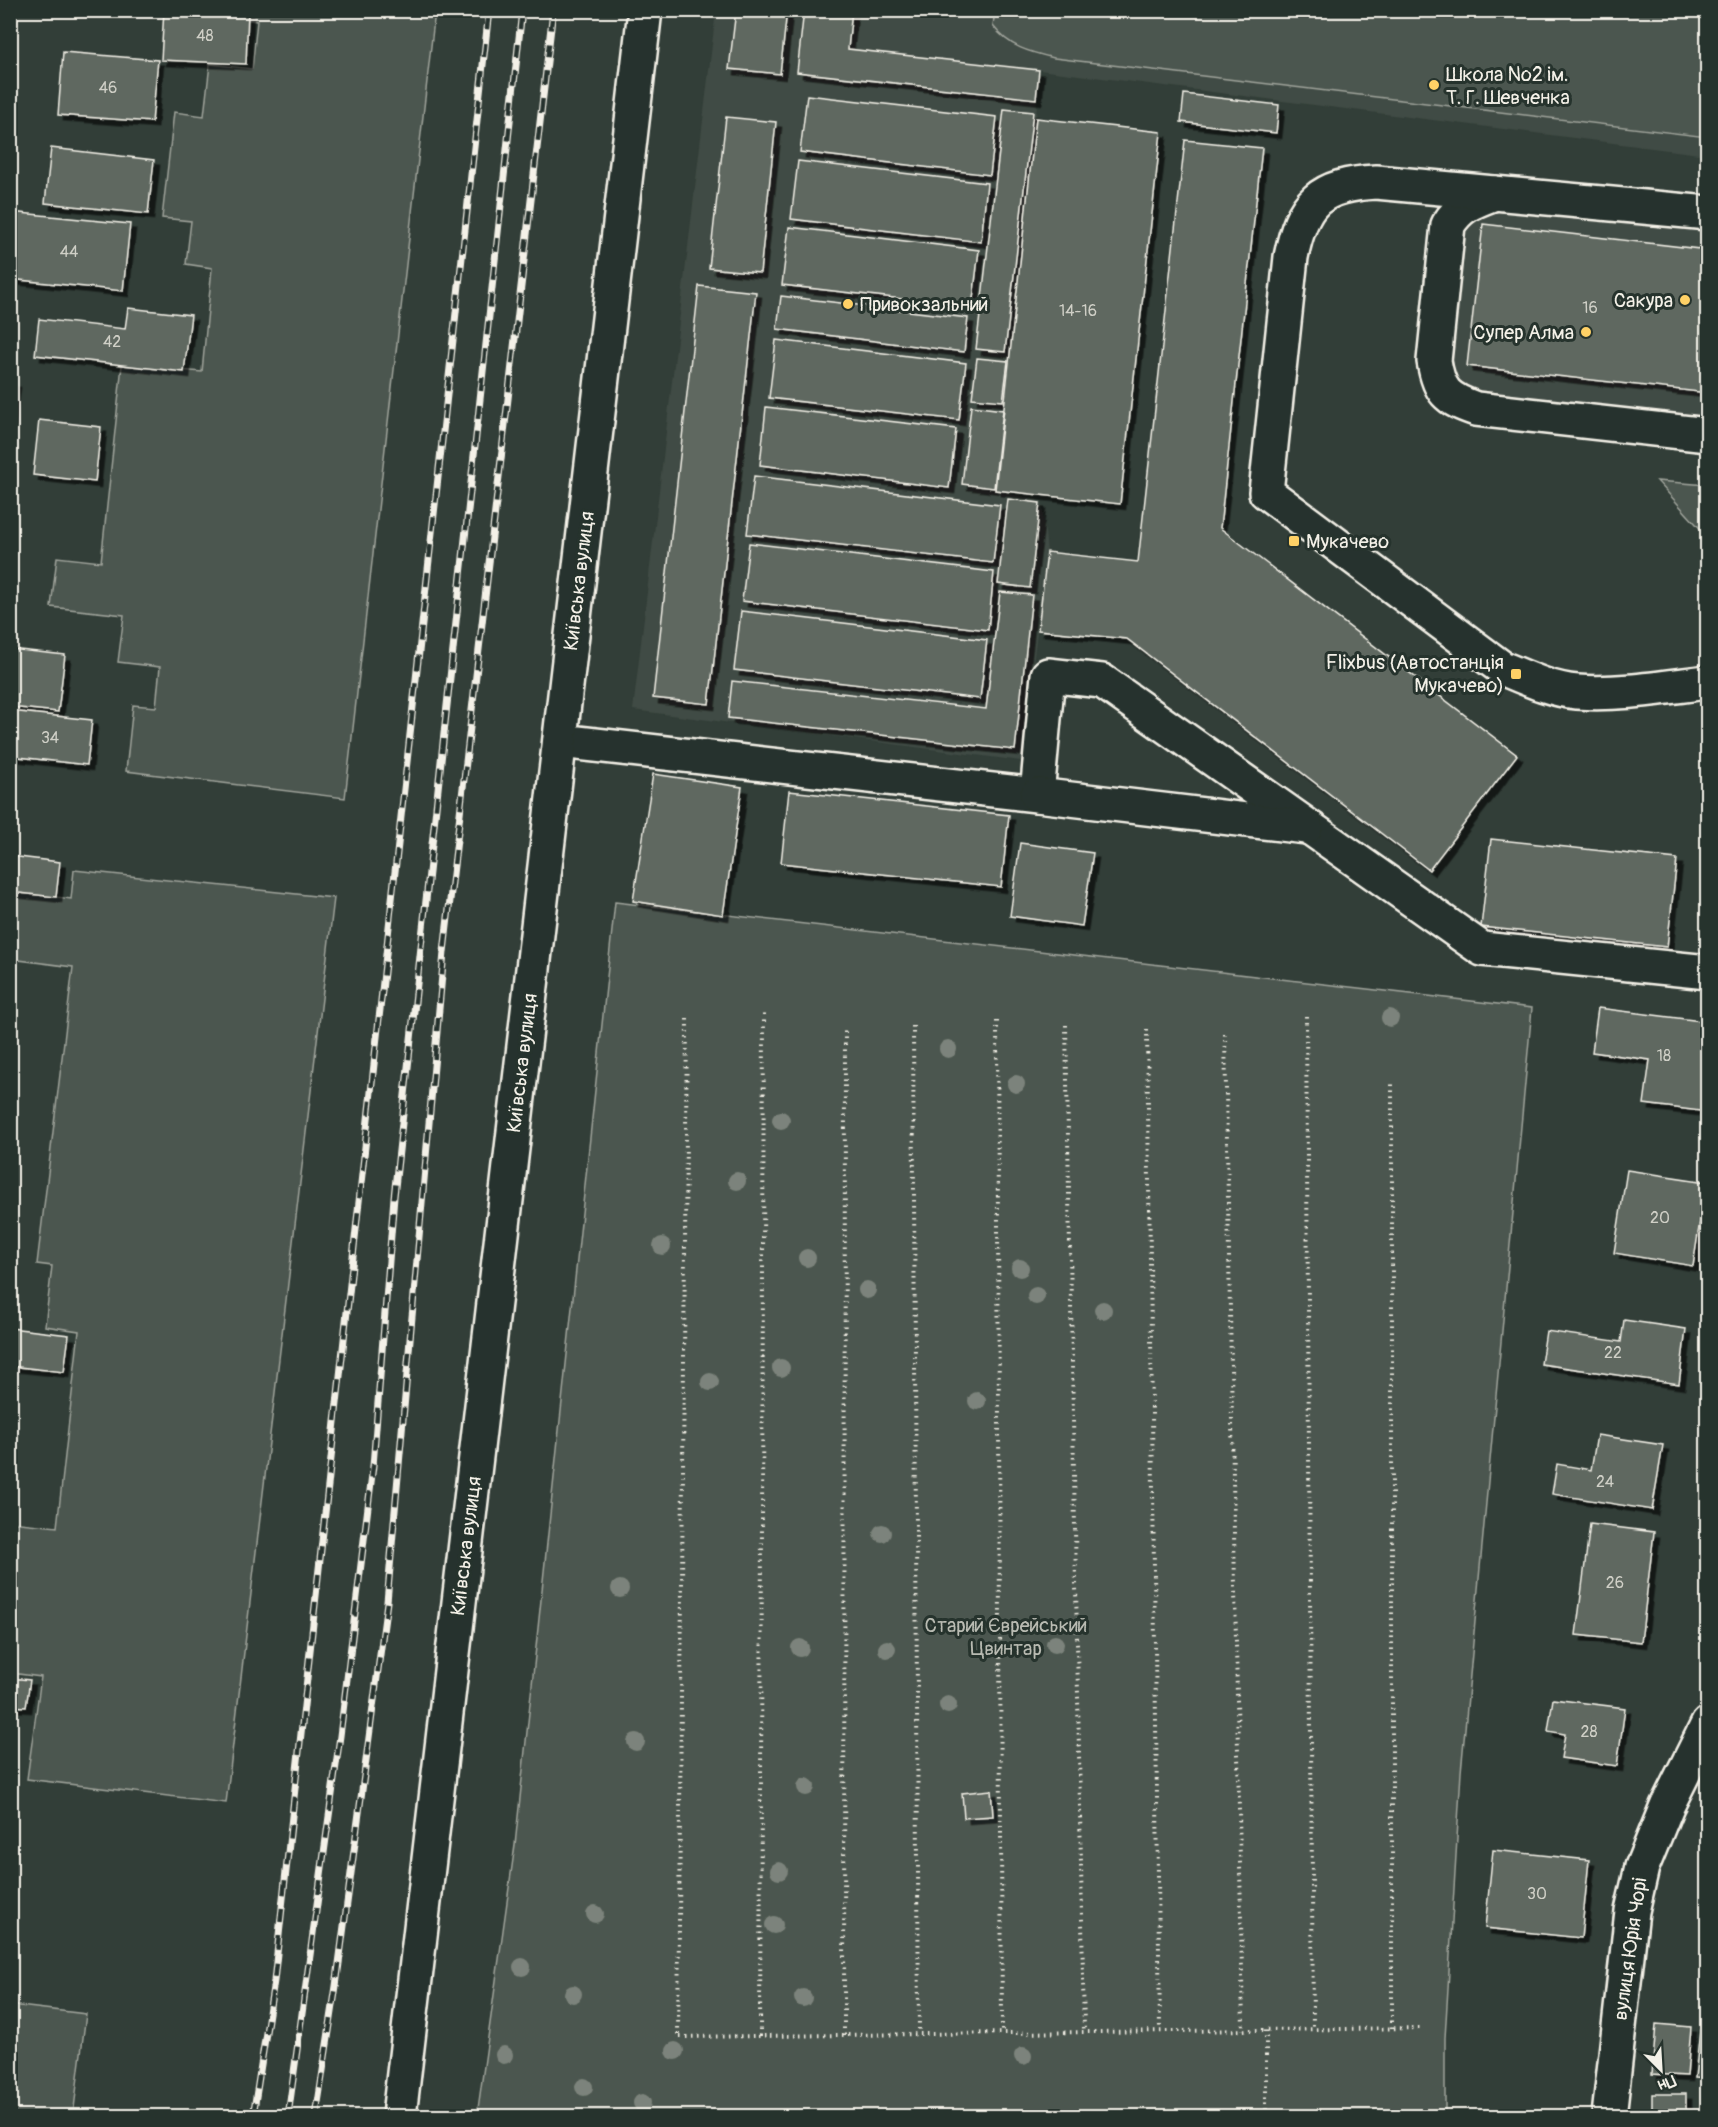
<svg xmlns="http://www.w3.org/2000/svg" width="1718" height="2127" font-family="Pangolin,sans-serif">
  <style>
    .built { fill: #404b44 }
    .green { fill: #4c564f; stroke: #a0a49c; stroke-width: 1.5 }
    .building { fill: #5f6861; stroke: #f4f1e8; stroke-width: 1.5; filter: url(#shadow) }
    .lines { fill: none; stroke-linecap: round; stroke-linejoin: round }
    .minor-casing { stroke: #f4f1e8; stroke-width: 38 }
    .path { stroke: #f4f1e8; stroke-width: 4; stroke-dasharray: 1.5 4.5; stroke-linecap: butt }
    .minor { stroke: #26332d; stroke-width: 33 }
    .rail-casing { stroke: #f4f1e8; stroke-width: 7 }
    .rail { stroke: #26332d; stroke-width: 4.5; stroke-dasharray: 14; stroke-linecap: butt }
    .tree { fill: #7c837b }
    .poi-dot { fill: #ffd166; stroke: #26332d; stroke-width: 2 }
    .labels { text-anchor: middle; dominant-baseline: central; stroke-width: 6; stroke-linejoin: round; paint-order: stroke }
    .number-label { font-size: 16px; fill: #cfcfc6 }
    .poi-label { font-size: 20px; fill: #f4f1e8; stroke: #26332d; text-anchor: start }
    .street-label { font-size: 20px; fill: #f4f1e8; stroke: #26332d }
    .park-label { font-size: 20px; fill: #b9bbb2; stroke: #26332d }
  </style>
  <defs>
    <filter id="shadow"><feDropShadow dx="5.5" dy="5.5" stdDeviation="0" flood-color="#0009"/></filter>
  </defs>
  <rect width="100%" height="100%" fill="#323e38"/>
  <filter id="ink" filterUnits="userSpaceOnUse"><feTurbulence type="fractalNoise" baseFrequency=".0167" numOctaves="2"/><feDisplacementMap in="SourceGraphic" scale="12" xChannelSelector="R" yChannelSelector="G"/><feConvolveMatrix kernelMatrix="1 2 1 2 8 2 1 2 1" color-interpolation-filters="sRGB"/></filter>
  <g filter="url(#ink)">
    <g class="built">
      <path d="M716,11H1707V155L1039,70L1036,118L995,490L1042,501L1047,552L1021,761L633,710Z"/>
      <path d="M1466,204L1707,213V435L1476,409L1434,361Z"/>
    </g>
    <g class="green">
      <path d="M995,10L1707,11V137L1054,58C1029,52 1009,47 993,26Z"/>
      <path d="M178,11H435L345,798L126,771L133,705L156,707L160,667L118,662L124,615L51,607L57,557L101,562L122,365L202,372L212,268L186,264L191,221L162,218L174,112L204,116L210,64L252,69L257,21Z"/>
      <path d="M1657,481L1707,485V536Z"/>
      <path d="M74,870L334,898L226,1803L27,1779L41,1677L11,1673V1522L57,1527L79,1331L45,1326L52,1266L37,1264L73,967L11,959V891L71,899Z"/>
      <path d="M615,902L1532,1008L1461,1772L1445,2038V2116H477L515,1845Z"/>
      <path d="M11,2005L86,2014L73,2116H11Z"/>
    </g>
    <g class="building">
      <path d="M164,10L248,12L246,64L161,60Z"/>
      <path d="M736,10H787L780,74L729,69Z"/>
      <path d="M804,10H852L848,49L1039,70L1036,99L797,72Z"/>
      <path d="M63,52L158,60L152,122L58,115Z"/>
      <path d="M1184,94L1279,105L1276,133L1181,122Z"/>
      <path d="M807,95L997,117L990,175L800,152Z"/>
      <path d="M1004,109L1033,112L1005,352L976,349Z"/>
      <path d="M726,117L776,122L760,273L709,268Z"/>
      <path d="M1036,118L1161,132L1120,504L995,490Z"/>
      <path d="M1185,140L1262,148L1220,528L1517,755L1429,870L1127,639L1038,630L1047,552L1138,562Z"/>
      <path d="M51,148L154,160L148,214L45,203Z"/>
      <path d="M798,161L987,183L981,242L791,219Z"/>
      <path d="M10,212L130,224L123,291L10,279Z"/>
      <path d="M1483,224L1708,250V393L1467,366Z"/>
      <path d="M789,227L979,250L972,307L782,285Z"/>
      <path d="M699,286L756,292L709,704L653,698Z"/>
      <path d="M781,296L968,318L964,352L777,329Z"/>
      <path d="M128,308L191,315L184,372L35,355L39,319L125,329Z"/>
      <path d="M776,340L966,363L959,420L769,398Z"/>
      <path d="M977,358L1008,361L1003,401L972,398Z"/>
      <path d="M10,381L15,382L10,421Z"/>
      <path d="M971,406L1003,410L994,488L962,484Z"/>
      <path d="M766,407L956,429L949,488L760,465Z"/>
      <path d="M39,420L101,427L95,482L33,475Z"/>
      <path d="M754,476L1000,505L993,563L747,534Z"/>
      <path d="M1008,499L1040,503L1030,588L998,584Z"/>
      <path d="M749,543L994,572L988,630L742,601Z"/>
      <path d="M1000,592L1032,595L1015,750L728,718L732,681L986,709Z"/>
      <path d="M741,611L987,640L980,699L734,670Z"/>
      <path d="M10,649L65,655L58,712L10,707Z"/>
      <path d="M10,711L92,720L87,765L10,756Z"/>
      <path d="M653,774L742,787L723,915L633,901Z"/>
      <path d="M789,791L1009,815L1001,887L781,863Z"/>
      <path d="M1491,839L1677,859L1667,947L1481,927Z"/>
      <path d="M1020,843L1093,853L1082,926L1010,916Z"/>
      <path d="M10,856L60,862L56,897L10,892Z"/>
      <path d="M1598,1008L1701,1021L1708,1027V1112L1644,1104L1650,1060L1592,1052Z"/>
      <path d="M1627,1170L1706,1182L1693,1266L1614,1253Z"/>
      <path d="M1624,1320L1686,1329L1679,1384L1541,1364L1546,1331L1621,1342Z"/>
      <path d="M10,1328L69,1335L64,1372L10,1366Z"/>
      <path d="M1597,1435L1663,1445L1652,1510L1552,1494L1557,1464L1591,1470Z"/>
      <path d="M1590,1524L1654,1532L1641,1642L1576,1635Z"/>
      <path d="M10,1678L30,1680L26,1707L10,1706Z"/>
      <path d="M1553,1699L1625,1708L1617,1766L1561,1758L1565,1734L1548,1731Z"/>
      <path d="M991,1790L993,1816L964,1818L962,1793Z"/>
      <path d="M1493,1850L1589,1860L1581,1938L1485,1928Z"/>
      <path d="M1656,2024L1691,2027L1687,2076L1652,2074Z"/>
      <path d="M1700,2030L1708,2031V2079L1695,2078Z"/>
      <rect x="1652" y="2094" width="34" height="22"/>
    </g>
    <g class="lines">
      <defs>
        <g id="minor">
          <path d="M1495,193C1474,201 1460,205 1448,225L1434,361C1439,392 1447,399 1476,409L1708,435"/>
          <path d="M1708,213L1376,182C1319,185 1302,202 1291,257L1266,492L1502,668C1526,678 1551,690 1577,692C1621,695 1665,687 1708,682"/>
          <path d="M560,741L1037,795L1048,675L1102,681L1482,949L1708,972"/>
          <path d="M1037,795L1306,827"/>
          <path d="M399,2116L645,10"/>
          <path d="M1609,2116L1632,1911L1642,1867L1667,1806L1708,1724"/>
        </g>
      </defs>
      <use href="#minor" class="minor-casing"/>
      <g class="path">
        <path d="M1306,1016L1313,2029"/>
        <path d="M687,1019L678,2037L1423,2028"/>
        <path d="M997,1021L1002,2033"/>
        <path d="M1066,1025L1084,2032"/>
        <path d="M913,1026L919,2034"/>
        <path d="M1147,1029L1160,2030"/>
        <path d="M1225,1034L1243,2030"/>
        <path d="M1392,2028V1082"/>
        <path d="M844,2035L845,1027"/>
        <path d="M760,2036L764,1011"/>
        <path d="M1266,2116V2029"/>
      </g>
      <use href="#minor" class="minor"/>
      <defs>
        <g id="rail">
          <path d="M253,2116L274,1981L489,10"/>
          <path d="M288,2116L340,1736L373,1466L394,1197L522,10"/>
          <path d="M316,2116L336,1986L387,1602L444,952L553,10"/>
        </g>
      </defs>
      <use href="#rail" class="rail-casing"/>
      <use href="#rail" class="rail"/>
    </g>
    <g class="tree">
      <circle cx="1390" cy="1018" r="9"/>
      <circle cx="948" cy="1049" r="9"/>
      <circle cx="1016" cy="1084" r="9"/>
      <circle cx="781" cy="1120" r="9"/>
      <circle cx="737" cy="1181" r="9"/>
      <circle cx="662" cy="1246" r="9"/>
      <circle cx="807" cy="1258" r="9"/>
      <circle cx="1020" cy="1268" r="9"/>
      <circle cx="867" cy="1290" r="9"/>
      <circle cx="1036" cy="1296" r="9"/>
      <circle cx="1103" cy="1310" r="9"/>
      <circle cx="781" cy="1368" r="9"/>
      <circle cx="710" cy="1382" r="9"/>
      <circle cx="977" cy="1401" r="9"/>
      <circle cx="882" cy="1533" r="9"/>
      <circle cx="620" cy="1589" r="9"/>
      <circle cx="1055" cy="1644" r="9"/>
      <circle cx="800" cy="1648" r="9"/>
      <circle cx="887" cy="1649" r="9"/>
      <circle cx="948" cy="1705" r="9"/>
      <circle cx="636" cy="1742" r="9"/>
      <circle cx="806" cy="1787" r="9"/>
      <circle cx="779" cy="1871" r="9"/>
      <circle cx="595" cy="1914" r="9"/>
      <circle cx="774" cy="1925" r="9"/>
      <circle cx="522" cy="1967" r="9"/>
      <circle cx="573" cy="1994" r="9"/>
      <circle cx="803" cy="1998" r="9"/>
      <circle cx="675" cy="2051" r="9"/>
      <circle cx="504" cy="2055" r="9"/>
      <circle cx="1023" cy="2056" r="9"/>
      <circle cx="584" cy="2087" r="9"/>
      <circle cx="642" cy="2103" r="9"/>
    </g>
  </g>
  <g class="poi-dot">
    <circle cx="1434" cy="85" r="6"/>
    <circle cx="1685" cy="300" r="6"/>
    <circle cx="848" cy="304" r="6"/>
    <circle cx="1586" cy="332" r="6"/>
    <rect x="1288" y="535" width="12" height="12" rx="3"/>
    <rect x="1510" y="668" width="12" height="12" rx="3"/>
  </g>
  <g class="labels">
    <g class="number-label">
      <text x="205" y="36">48</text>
      <text x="108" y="88">46</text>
      <text x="69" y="252">44</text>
      <text x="1590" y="308">16</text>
      <text x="1078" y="311">14-16</text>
      <text x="112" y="342">42</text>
      <text x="50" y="738">34</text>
      <text x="1664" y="1056">18</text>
      <text x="1660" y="1218">20</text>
      <text x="1613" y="1353">22</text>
      <text x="1605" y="1482">24</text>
      <text x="1615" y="1583">26</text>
      <text x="1589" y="1732">28</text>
      <text x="1537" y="1894">30</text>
    </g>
    <g class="poi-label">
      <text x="1446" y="74">Школа №2 ім.<tspan x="1446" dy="23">Т. Г. Шевченка</tspan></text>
      <text x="1673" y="300" text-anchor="end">Сакура</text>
      <text x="860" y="304">Привокзальний</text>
      <text x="1574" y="332" text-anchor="end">Супер Алма</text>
      <text x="1306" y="541">Мукачево</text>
      <text x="1504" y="662" text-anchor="end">Flixbus (Автостанція<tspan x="1504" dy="23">Мукачево)</tspan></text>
    </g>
    <g class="street-label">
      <text transform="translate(579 581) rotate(-83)">Київська вулиця</text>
      <text transform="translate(522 1063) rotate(-83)">Київська вулиця</text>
      <text transform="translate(466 1546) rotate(-83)">Київська вулиця</text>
      <text transform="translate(1630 1949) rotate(-82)">вулиця Юрія Чорі</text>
    </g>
    <g class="park-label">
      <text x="1006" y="1625">Старий Єврейський<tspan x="1006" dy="23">Цвинтар</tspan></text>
    </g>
  </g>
  <rect width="1718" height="2127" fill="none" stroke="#26332d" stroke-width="36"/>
  <rect x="18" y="18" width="1682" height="2091" fill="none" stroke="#f4f1e8" stroke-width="2" filter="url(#ink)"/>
  <g transform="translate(1661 2070) rotate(156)" stroke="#26332d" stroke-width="4.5" paint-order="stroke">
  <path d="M0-4.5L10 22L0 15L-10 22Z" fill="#f4f1e8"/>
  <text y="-9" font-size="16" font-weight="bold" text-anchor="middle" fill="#f4f1e8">Пн</text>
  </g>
</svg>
